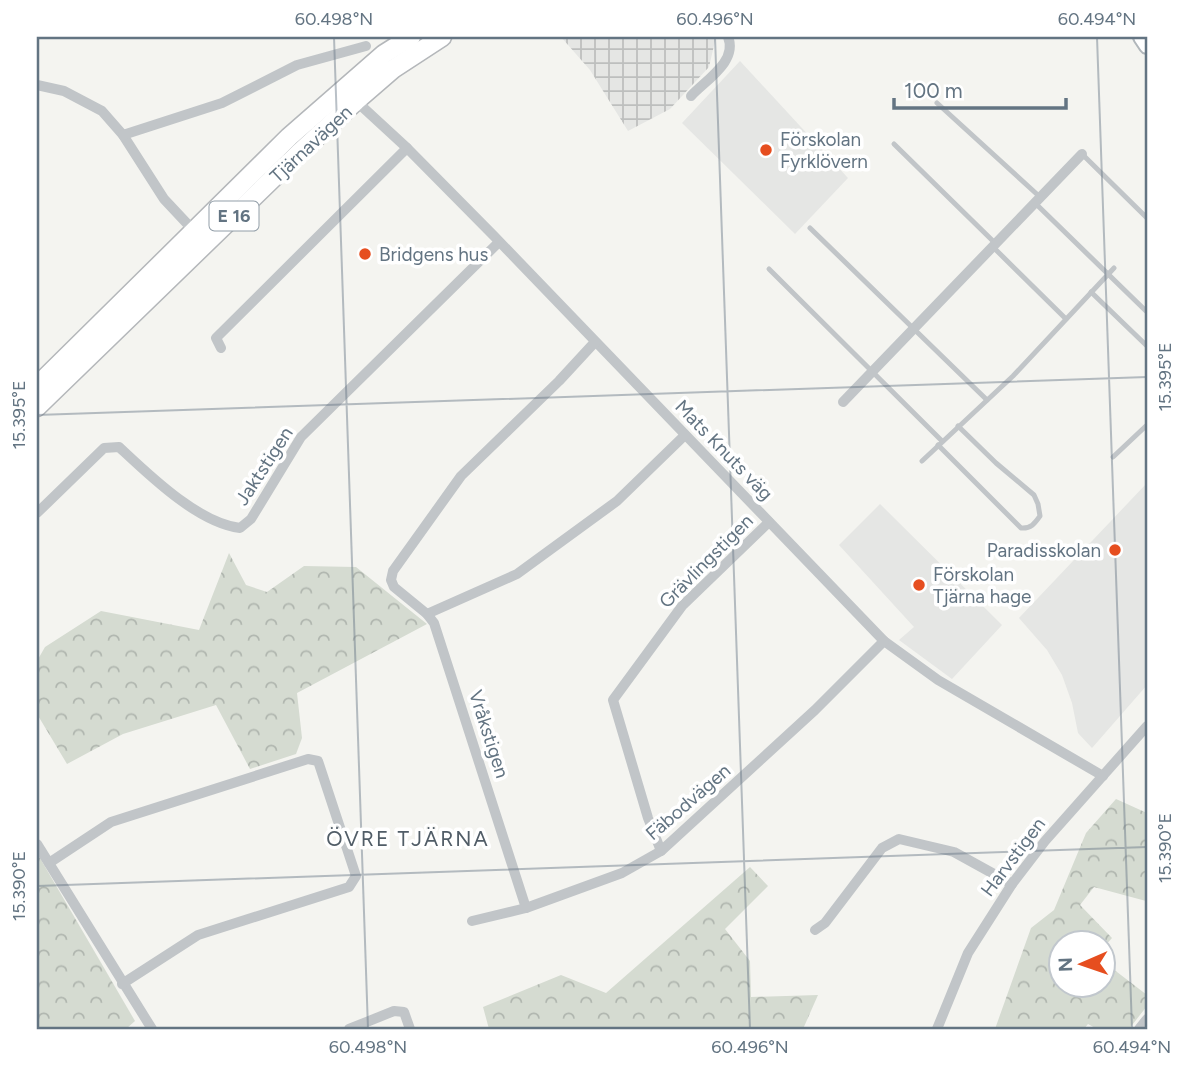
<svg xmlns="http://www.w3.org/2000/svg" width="1184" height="1066" font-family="Figtree,sans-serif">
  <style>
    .built { fill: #e5e6e4 }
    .industrial { fill: url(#industrial-grid) }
    .forest { fill: url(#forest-crowns) }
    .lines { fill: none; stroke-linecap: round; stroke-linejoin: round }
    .secondary-casing { stroke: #b1b7bb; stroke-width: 18 }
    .highway-casing { stroke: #b4b7ba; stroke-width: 21 }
    .lane { stroke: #c1c5c8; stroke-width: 5 }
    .street { stroke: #c1c5c8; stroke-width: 10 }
    .secondary { stroke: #fff; stroke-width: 14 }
    .highway { stroke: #fff; stroke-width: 18 }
    .ticks { fill: none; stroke: #637482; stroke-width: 2; stroke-opacity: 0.45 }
    .poi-dot { fill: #e64e1f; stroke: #fff; stroke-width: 2.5 }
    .labels { text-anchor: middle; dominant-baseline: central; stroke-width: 7; stroke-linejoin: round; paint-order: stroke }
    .shield { fill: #fff; stroke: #929ea8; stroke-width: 2 }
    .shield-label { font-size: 18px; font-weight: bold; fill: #637482 }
    .poi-label { font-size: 19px; fill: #637482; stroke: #fff; text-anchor: start }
    .street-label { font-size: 19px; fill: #637482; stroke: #fff }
    .neighbourhood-label { font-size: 21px; letter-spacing: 2px; fill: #515d67; stroke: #fff }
    .neatline { fill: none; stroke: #637482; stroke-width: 2.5 }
    .ticks-label { font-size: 18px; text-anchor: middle; fill: #637482 }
  </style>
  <defs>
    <pattern id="industrial-grid" width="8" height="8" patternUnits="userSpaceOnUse" patternTransform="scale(1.75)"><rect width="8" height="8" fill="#e5e6e4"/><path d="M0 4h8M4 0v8" fill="none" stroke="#bdbfbe"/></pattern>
    <pattern id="forest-crowns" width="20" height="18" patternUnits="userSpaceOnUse" patternTransform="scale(1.75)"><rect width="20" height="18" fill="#d5dbd1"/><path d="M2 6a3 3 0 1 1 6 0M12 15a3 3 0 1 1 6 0" fill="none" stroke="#b0b6af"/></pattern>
  </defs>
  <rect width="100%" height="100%" fill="#f4f4f0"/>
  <g class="built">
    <path d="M740,61L848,178L795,234L682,123Z"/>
    <path d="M1147,483V685L1092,748L1078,733L1072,703L1062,675L1047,650L1019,618Z"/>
    <path d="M880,504L1002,625L952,679L899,640L914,627L839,545Z"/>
  </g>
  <path class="industrial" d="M561,37H716L709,67L670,109L628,131L590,70Z"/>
  <g class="forest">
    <path d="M229,553L246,585L267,592L304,566L356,567L427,624L297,693L302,738L296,754L250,769L216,705L123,734L67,764L37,714V661L45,647L101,611L199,630Z"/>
    <path d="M1116,799L1147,813V899L1146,901L1094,887L1080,905L1112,938L1104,947V944H1062V986H1104V962L1147,995V1006L1129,1029H1097L1088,1024L1084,1029H995L1031,928L1054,910L1086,833Z"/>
    <path d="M37,853L135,1021L126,1029H37Z"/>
    <path d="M750,867L768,886L725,929L750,961L751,997L818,995L803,1029H489L483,1007L561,975L606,993Z"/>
  </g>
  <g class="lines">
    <defs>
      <path id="secondary" d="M1141,37L1147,46"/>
      <g id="highway">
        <path d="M37,386L289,137L384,54L411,37"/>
        <path d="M37,407L299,153L356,101L393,69L442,37"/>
      </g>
    </defs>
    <use href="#secondary" class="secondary-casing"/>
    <use href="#highway" class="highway-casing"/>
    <g class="lane">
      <path d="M937,103L1040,197"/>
      <path d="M894,144L996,244"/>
      <path d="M1082,154L1147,218"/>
      <path d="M1035,203L1147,312"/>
      <path d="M810,228L987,400"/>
      <path d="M993,247L1066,319"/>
      <path d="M769,269L942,441"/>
      <path d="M1091,292L1147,346"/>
      <path d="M938,445L1021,528C1031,529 1035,523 1040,516L1038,504L1034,495L996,463L958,426"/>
      <path d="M1113,457L1147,425"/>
      <path d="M922,461L1013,376L1114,268"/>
    </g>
    <g class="street">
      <path d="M37,85L64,91L102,111L123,135L164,199L194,231"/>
      <path d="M691,96C706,80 738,61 728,37"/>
      <path d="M356,101L407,148L494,236L884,641L938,680L1103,776"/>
      <path d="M123,135L222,103L297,65L366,46"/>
      <path d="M221,348L216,338L407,148"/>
      <path d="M843,402L1082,154"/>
      <path d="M37,513L104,448L119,447C149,475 198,523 240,528L251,519L301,437L499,242"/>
      <path d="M427,614L517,574L617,501L685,435"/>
      <path d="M37,844L152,1029"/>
      <path d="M661,851L648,818L613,700L682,606L769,522"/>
      <path d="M49,863L111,822L308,759L318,761L356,876L349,887L198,935L122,984"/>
      <path d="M526,908L434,623L427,614L394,587L391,580L393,571L461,476L559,381L595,342"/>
      <path d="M472,921L526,908L622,873L661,851L815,710L884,641"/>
      <path d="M815,930L825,923L882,848L899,839L954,852L1012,884"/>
      <path d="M349,1029L394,1011L404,1012L410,1029"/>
      <path d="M937,1029L968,953L1012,884L1045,841L1147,726"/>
      <path d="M1139,1029L1147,1019"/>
    </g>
    <use href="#secondary" class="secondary"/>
    <use href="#highway" class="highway"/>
  </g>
  <path class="ticks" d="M334,37L368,1029M715,37L750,1029M1097,37L1132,1029M37,415L1147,377M37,886L1147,847"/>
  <g class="poi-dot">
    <circle cx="766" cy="150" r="7"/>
    <circle cx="365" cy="254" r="7"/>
    <circle cx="1115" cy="550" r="7"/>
    <circle cx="919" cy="585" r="7"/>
  </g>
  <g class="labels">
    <rect class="shield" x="209.5" y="201.5" width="49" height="29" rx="5"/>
    <g class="shield-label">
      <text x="234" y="216">E 16</text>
    </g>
    <g class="poi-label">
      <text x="780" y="139">Förskolan<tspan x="780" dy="22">Fyrklövern</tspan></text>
      <text x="379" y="254">Bridgens hus</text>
      <text x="1101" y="550" text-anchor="end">Paradisskolan</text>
      <text x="933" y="574">Förskolan<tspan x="933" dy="22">Tjärna hage</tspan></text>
    </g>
    <g class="street-label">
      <text transform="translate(311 144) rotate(-43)">Tjärnavägen</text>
      <text transform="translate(724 450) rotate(46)">Mats Knuts väg</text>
      <text transform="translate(264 466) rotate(-57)">Jaktstigen</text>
      <text transform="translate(706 561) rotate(-45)">Grävlingstigen</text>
      <text transform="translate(489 734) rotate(72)">Vråkstigen</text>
      <text transform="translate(688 802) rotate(-41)">Fäbodvägen</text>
      <text transform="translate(1013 857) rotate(-53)">Harvstigen</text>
    </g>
    <g class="neighbourhood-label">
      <text x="408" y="838">ÖVRE TJÄRNA</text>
    </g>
  </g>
  <rect width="1184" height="1066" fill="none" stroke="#ffffff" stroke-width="77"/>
  <g transform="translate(1082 964) rotate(268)"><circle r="33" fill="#ffffff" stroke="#c1c7cd" stroke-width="2"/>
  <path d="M0-5L12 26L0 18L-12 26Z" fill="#e64e1f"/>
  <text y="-10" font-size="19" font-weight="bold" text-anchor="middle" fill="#637482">N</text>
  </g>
  <path d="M894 98v10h172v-10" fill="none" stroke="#637482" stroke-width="3.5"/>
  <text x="904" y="98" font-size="21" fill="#637482" stroke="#ffffff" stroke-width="5" paint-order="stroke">100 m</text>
  <rect x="38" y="38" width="1108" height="990" class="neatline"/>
  <g class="ticks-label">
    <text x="334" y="25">60.498°N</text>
    <text x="715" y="25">60.496°N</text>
    <text x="1097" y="25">60.494°N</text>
    <text transform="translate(1165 377) rotate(-90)" y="6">15.395°E</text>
    <text transform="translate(19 415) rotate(-90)" y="6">15.395°E</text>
    <text transform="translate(1165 848) rotate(-90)" y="6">15.390°E</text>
    <text transform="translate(19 886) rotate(-90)" y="6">15.390°E</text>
    <text x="368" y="1053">60.498°N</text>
    <text x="750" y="1053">60.496°N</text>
    <text x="1132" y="1053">60.494°N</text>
  </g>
</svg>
